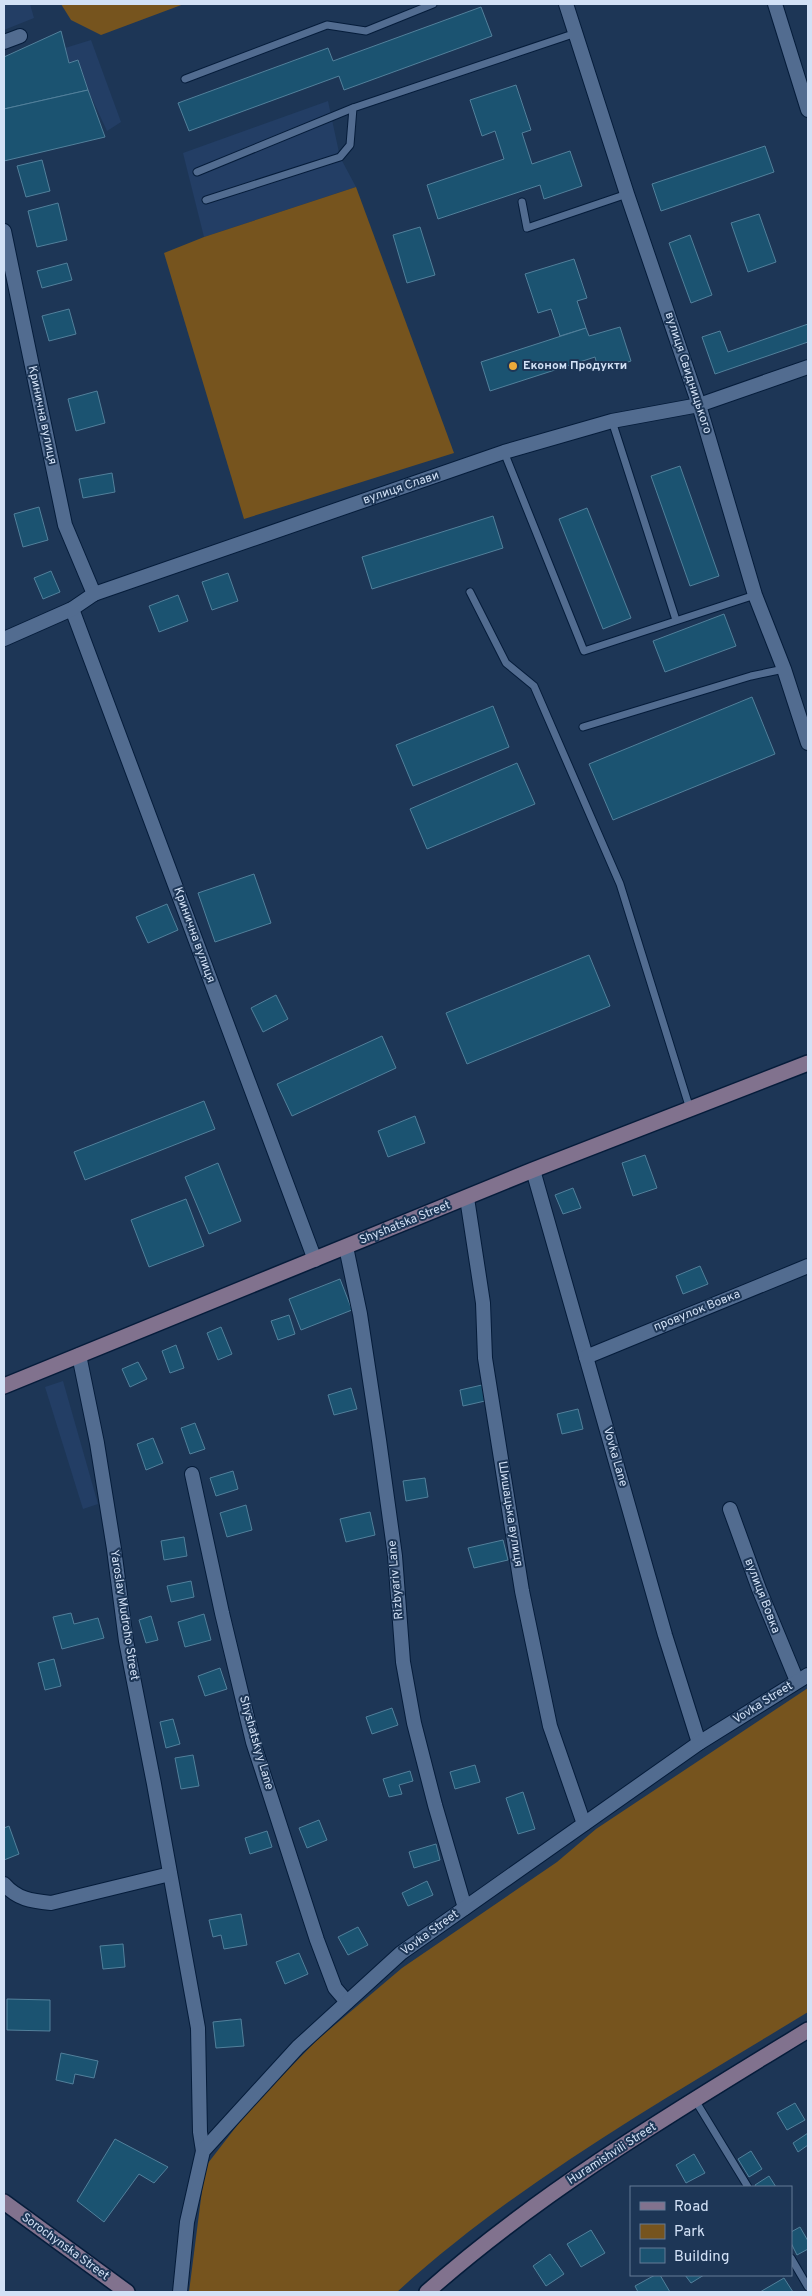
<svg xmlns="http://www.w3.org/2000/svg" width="812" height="2296" font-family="Overpass,sans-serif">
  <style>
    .built { fill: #233e65 }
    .green { fill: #76541e }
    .building { fill: #1b5371; stroke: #52809b }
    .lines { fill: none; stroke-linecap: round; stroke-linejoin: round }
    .lane-casing { stroke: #051c3a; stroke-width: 9 }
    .street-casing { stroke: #051c3a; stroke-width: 16 }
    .secondary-casing { stroke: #051c3a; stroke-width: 18 }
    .lane { stroke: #526c90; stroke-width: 7 }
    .street { stroke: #526c90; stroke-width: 14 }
    .secondary { stroke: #81728e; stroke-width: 15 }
    .poi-dot { fill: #eba93a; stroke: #1d3656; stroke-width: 2 }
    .labels { text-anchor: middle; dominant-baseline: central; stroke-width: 4; stroke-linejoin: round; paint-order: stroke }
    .poi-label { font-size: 12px; font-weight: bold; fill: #d2e1f6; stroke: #1d3656; text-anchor: start }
    .street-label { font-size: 12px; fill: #d2e1f6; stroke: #1d3656 }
  </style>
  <rect width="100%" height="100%" fill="#1d3656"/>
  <g class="built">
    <path d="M4,4H30L34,18L4,30Z"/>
    <path d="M91,40L121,122L107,131L88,90L78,61L69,63L65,48Z"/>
    <path d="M328,101L340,157L356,187L204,237L183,153Z"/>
    <path d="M63,1381L98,1504L83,1509L45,1387Z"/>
  </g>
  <g class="green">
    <path d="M61,4H184L101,35L71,20Z"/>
    <path d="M356,187L454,453L244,519L164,253L204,237Z"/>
    <path d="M808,1688V2012C667,2098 520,2180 397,2292H189L205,2167L249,2110L317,2040L402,1968L557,1862L596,1829Z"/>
  </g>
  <g class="building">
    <path d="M481,7L492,36L344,90L339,76L189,131L178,103L328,48L333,61Z"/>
    <path d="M61,31L69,63L78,60L88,90L4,109V57Z"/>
    <path d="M516,85L531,130L522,133L532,164L570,151L582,186L544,199L540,185L438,219L427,185L504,159L495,131L482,136L470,100Z"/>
    <path d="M88,90L105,137L4,161V109Z"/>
    <path d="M765,146L774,172L661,211L652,184Z"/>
    <path d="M42,160L50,191L26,197L17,166Z"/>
    <path d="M58,203L67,240L37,247L28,211Z"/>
    <path d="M759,214L776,262L748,272L731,223Z"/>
    <path d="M420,227L435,275L407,283L393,235Z"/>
    <path d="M690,235L712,295L691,303L669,243Z"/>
    <path d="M574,259L587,298L577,301L586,328L560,336L551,309L538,313L525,274Z"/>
    <path d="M67,263L72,280L42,288L37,271Z"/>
    <path d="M69,309L76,334L49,341L42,316Z"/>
    <path d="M808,324V342L715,374L702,337L720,331L728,352Z"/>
    <path d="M620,327L631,361L599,372L595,357L490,391L481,362L586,328L589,336Z"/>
    <path d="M97,391L105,423L76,431L68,399Z"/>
    <path d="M680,466L719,576L690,586L651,476Z"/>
    <path d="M112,473L115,492L83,498L79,479Z"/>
    <path d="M39,507L48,540L23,547L14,514Z"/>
    <path d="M587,508L631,618L603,629L559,519Z"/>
    <path d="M493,516L503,548L372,589L362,557Z"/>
    <path d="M51,571L60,592L43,599L34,578Z"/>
    <path d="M228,573L238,601L212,610L202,582Z"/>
    <path d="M178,595L188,621L159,632L149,606Z"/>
    <path d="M724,614L736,646L665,672L653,641Z"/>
    <path d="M752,697L775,754L613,820L589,764Z"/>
    <path d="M493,706L509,747L413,786L396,745Z"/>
    <path d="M517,763L535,804L427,849L410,809Z"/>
    <path d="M254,874L271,923L215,942L198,893Z"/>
    <path d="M167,904L178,930L148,943L136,917Z"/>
    <path d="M589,955L610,1006L467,1064L446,1013Z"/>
    <path d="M276,995L288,1019L263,1032L251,1008Z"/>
    <path d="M382,1036L396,1068L292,1116L277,1084Z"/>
    <path d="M204,1101L215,1129L85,1180L74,1152Z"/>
    <path d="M415,1116L425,1143L388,1157L378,1131Z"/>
    <path d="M645,1155L657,1188L633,1196L622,1163Z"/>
    <path d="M218,1163L241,1221L209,1234L185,1177Z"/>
    <path d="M573,1188L581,1208L563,1214L555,1195Z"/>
    <path d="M186,1199L204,1246L149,1267L131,1220Z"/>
    <path d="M700,1266L708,1284L683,1294L676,1276Z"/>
    <path d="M340,1279L352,1310L301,1330L289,1299Z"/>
    <path d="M289,1315L295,1334L278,1340L271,1321Z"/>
    <path d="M221,1327L232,1354L218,1360L207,1333Z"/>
    <path d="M176,1345L184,1368L170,1373L162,1351Z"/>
    <path d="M138,1362L147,1379L130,1387L122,1369Z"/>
    <path d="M482,1385L485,1401L463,1406L460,1390Z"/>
    <path d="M351,1388L357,1409L334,1415L328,1395Z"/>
    <path d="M578,1409L583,1429L562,1434L557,1414Z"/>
    <path d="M195,1423L205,1449L190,1454L181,1428Z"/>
    <path d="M153,1438L163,1463L146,1470L137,1444Z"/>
    <path d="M233,1471L238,1489L216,1496L210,1478Z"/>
    <path d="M425,1478L428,1497L406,1501L403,1481Z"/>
    <path d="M246,1505L252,1530L227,1537L220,1513Z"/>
    <path d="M370,1512L375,1535L346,1542L340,1519Z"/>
    <path d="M184,1537L187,1556L164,1560L161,1541Z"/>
    <path d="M503,1540L508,1560L474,1568L468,1548Z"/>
    <path d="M191,1581L194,1597L171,1602L167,1586Z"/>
    <path d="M71,1613L74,1624L98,1618L104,1638L62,1649L53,1617Z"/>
    <path d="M204,1614L211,1640L185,1647L178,1622Z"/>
    <path d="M151,1616L158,1640L146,1643L139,1620Z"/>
    <path d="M54,1659L61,1686L45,1690L38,1663Z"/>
    <path d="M220,1668L227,1689L205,1696L198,1676Z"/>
    <path d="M392,1708L398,1725L372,1734L366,1717Z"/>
    <path d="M173,1719L180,1744L166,1748L160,1722Z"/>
    <path d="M193,1755L199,1786L181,1789L175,1758Z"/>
    <path d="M475,1765L480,1782L455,1789L450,1772Z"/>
    <path d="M410,1771L413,1781L399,1785L402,1794L389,1797L383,1779Z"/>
    <path d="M523,1792L535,1829L518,1834L506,1798Z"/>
    <path d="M319,1820L327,1840L307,1848L299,1828Z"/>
    <path d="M9,1826L19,1854L4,1860V1828Z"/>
    <path d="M267,1831L272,1847L250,1854L245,1838Z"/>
    <path d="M436,1844L440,1860L414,1868L409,1852Z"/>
    <path d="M427,1881L433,1895L408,1906L402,1893Z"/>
    <path d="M241,1914L247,1945L224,1949L221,1935L213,1937L209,1920Z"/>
    <path d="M358,1927L368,1945L348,1955L338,1937Z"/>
    <path d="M123,1944L125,1967L103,1969L100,1946Z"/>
    <path d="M299,1953L308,1974L285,1984L276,1962Z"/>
    <path d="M7,1999L50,2000V2031L7,2030Z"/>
    <path d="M241,2019L244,2046L216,2048L213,2022Z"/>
    <path d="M61,2053L98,2061L94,2078L75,2074L73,2084L56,2080Z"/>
    <path d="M795,2103L805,2120L787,2130L777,2113Z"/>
    <path d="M808,2133V2145L798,2152L793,2143Z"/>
    <path d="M115,2139L168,2167L154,2183L139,2174L104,2222L77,2201Z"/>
    <path d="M751,2151L762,2169L749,2177L738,2159Z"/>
    <path d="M694,2154L705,2173L686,2183L676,2165Z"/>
    <path d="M769,2176L776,2187H756L755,2185Z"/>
    <path d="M800,2227L808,2241V2249L797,2255L791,2243V2232Z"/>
    <path d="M591,2230L605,2253L581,2267L567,2244Z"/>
    <path d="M550,2254L564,2274L546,2286L533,2266Z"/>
    <path d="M655,2275H660L670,2292H638L635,2286Z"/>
    <path d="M685,2275H704L691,2283Z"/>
    <path d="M784,2278L793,2292H760Z"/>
  </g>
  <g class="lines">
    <defs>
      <g id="lane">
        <path d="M185,79L327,25L366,31L433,4"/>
        <path d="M197,172L353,108"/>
        <path d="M206,200L340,157L350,145L353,108L576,33"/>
        <path d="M522,202L527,228L627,194"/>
        <path d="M612,421L676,620"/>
        <path d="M504,452L584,651L755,595"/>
        <path d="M470,592L506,663L534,686L620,884L690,1109"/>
        <path d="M583,727L751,676L784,669"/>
        <path d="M695,2100L748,2187"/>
        <path d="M791,2258L808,2287"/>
      </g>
      <g id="street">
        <path d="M566,4L627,194L699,405L755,595L784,669L808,743"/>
        <path d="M775,4L808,110"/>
        <path d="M4,42L20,36"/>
        <path d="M4,231L65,525L94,594"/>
        <path d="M72,609L315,1260"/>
        <path d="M4,639L72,609L94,594L504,452L612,421L699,405L808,367"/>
        <path d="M533,1170L665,1635L699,1743"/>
        <path d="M467,1198L483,1303L485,1358L522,1591L550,1726L584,1824"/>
        <path d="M346,1247L360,1314L379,1440L395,1556L403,1662L414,1723L435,1805L465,1908"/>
        <path d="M79,1355L97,1443L114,1549L126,1641L154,1784L198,2028L200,2132L203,2151"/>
        <path d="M586,1357L808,1266"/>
        <path d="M192,1474L222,1613L253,1742L317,1940L335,1988L347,2002"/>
        <path d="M730,1509L759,1589L797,1681"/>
        <path d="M4,1884C17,1899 31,1901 51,1903L170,1874"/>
        <path d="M180,2292L187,2222L203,2151L298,2047L401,1953L699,1743L808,1675"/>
      </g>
      <g id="secondary">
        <path d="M4,1386L533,1170L808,1063"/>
        <path d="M4,2202L127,2292"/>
        <path d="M427,2292C542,2190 677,2110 808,2030"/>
      </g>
    </defs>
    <use href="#lane" class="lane-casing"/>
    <use href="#street" class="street-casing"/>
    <use href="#secondary" class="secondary-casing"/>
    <use href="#lane" class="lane"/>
    <use href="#street" class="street"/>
    <use href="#secondary" class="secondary"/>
  </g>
  <circle class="poi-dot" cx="513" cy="366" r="5"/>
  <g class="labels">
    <g class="poi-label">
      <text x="523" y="366">Економ Продукти</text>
    </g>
    <g class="street-label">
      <text transform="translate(688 373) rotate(72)">вулиця Свидницького</text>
      <text transform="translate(42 415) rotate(78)">Кринична вулиця</text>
      <text transform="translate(401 488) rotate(-19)">вулиця Слави</text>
      <text transform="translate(194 935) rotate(70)">Кринична вулиця</text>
      <text transform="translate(405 1223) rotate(-22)">Shyshatska Street</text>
      <text transform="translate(697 1311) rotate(-22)">провулок Вовка</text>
      <text transform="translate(615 1457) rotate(74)">Vovka Lane</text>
      <text transform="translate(510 1514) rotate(81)">Шишацька вулиця</text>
      <text transform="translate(396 1580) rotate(-95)">Rizbyariv Lane</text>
      <text transform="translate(762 1596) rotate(69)">вулиця Вовка</text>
      <text transform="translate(124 1615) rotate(81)">Yaroslav Mudroho Street</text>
      <text transform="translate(763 1703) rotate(-32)">Vovka Street</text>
      <text transform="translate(256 1743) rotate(74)">Shyshatskyy Lane</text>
      <text transform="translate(430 1933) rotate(-36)">Vovka Street</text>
      <text transform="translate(612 2154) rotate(-33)">Huramishvili Street</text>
      <text transform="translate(65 2247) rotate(36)">Sorochynska Street</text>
    </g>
  </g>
  <rect width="812" height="2296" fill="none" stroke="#d2e1f6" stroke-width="10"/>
  <rect x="630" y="2186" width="162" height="90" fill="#1d3656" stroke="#657a96"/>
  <rect x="640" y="2202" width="25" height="8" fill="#81728e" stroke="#657a96"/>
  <text x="674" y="2211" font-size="15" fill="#d2e1f6">Road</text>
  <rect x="640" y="2224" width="25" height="15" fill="#76541e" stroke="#657a96"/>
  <text x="674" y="2236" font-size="15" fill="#d2e1f6">Park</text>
  <rect x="640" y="2248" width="25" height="15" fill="#1b5371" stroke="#657a96"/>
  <text x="674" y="2261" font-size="15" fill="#d2e1f6">Building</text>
</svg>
